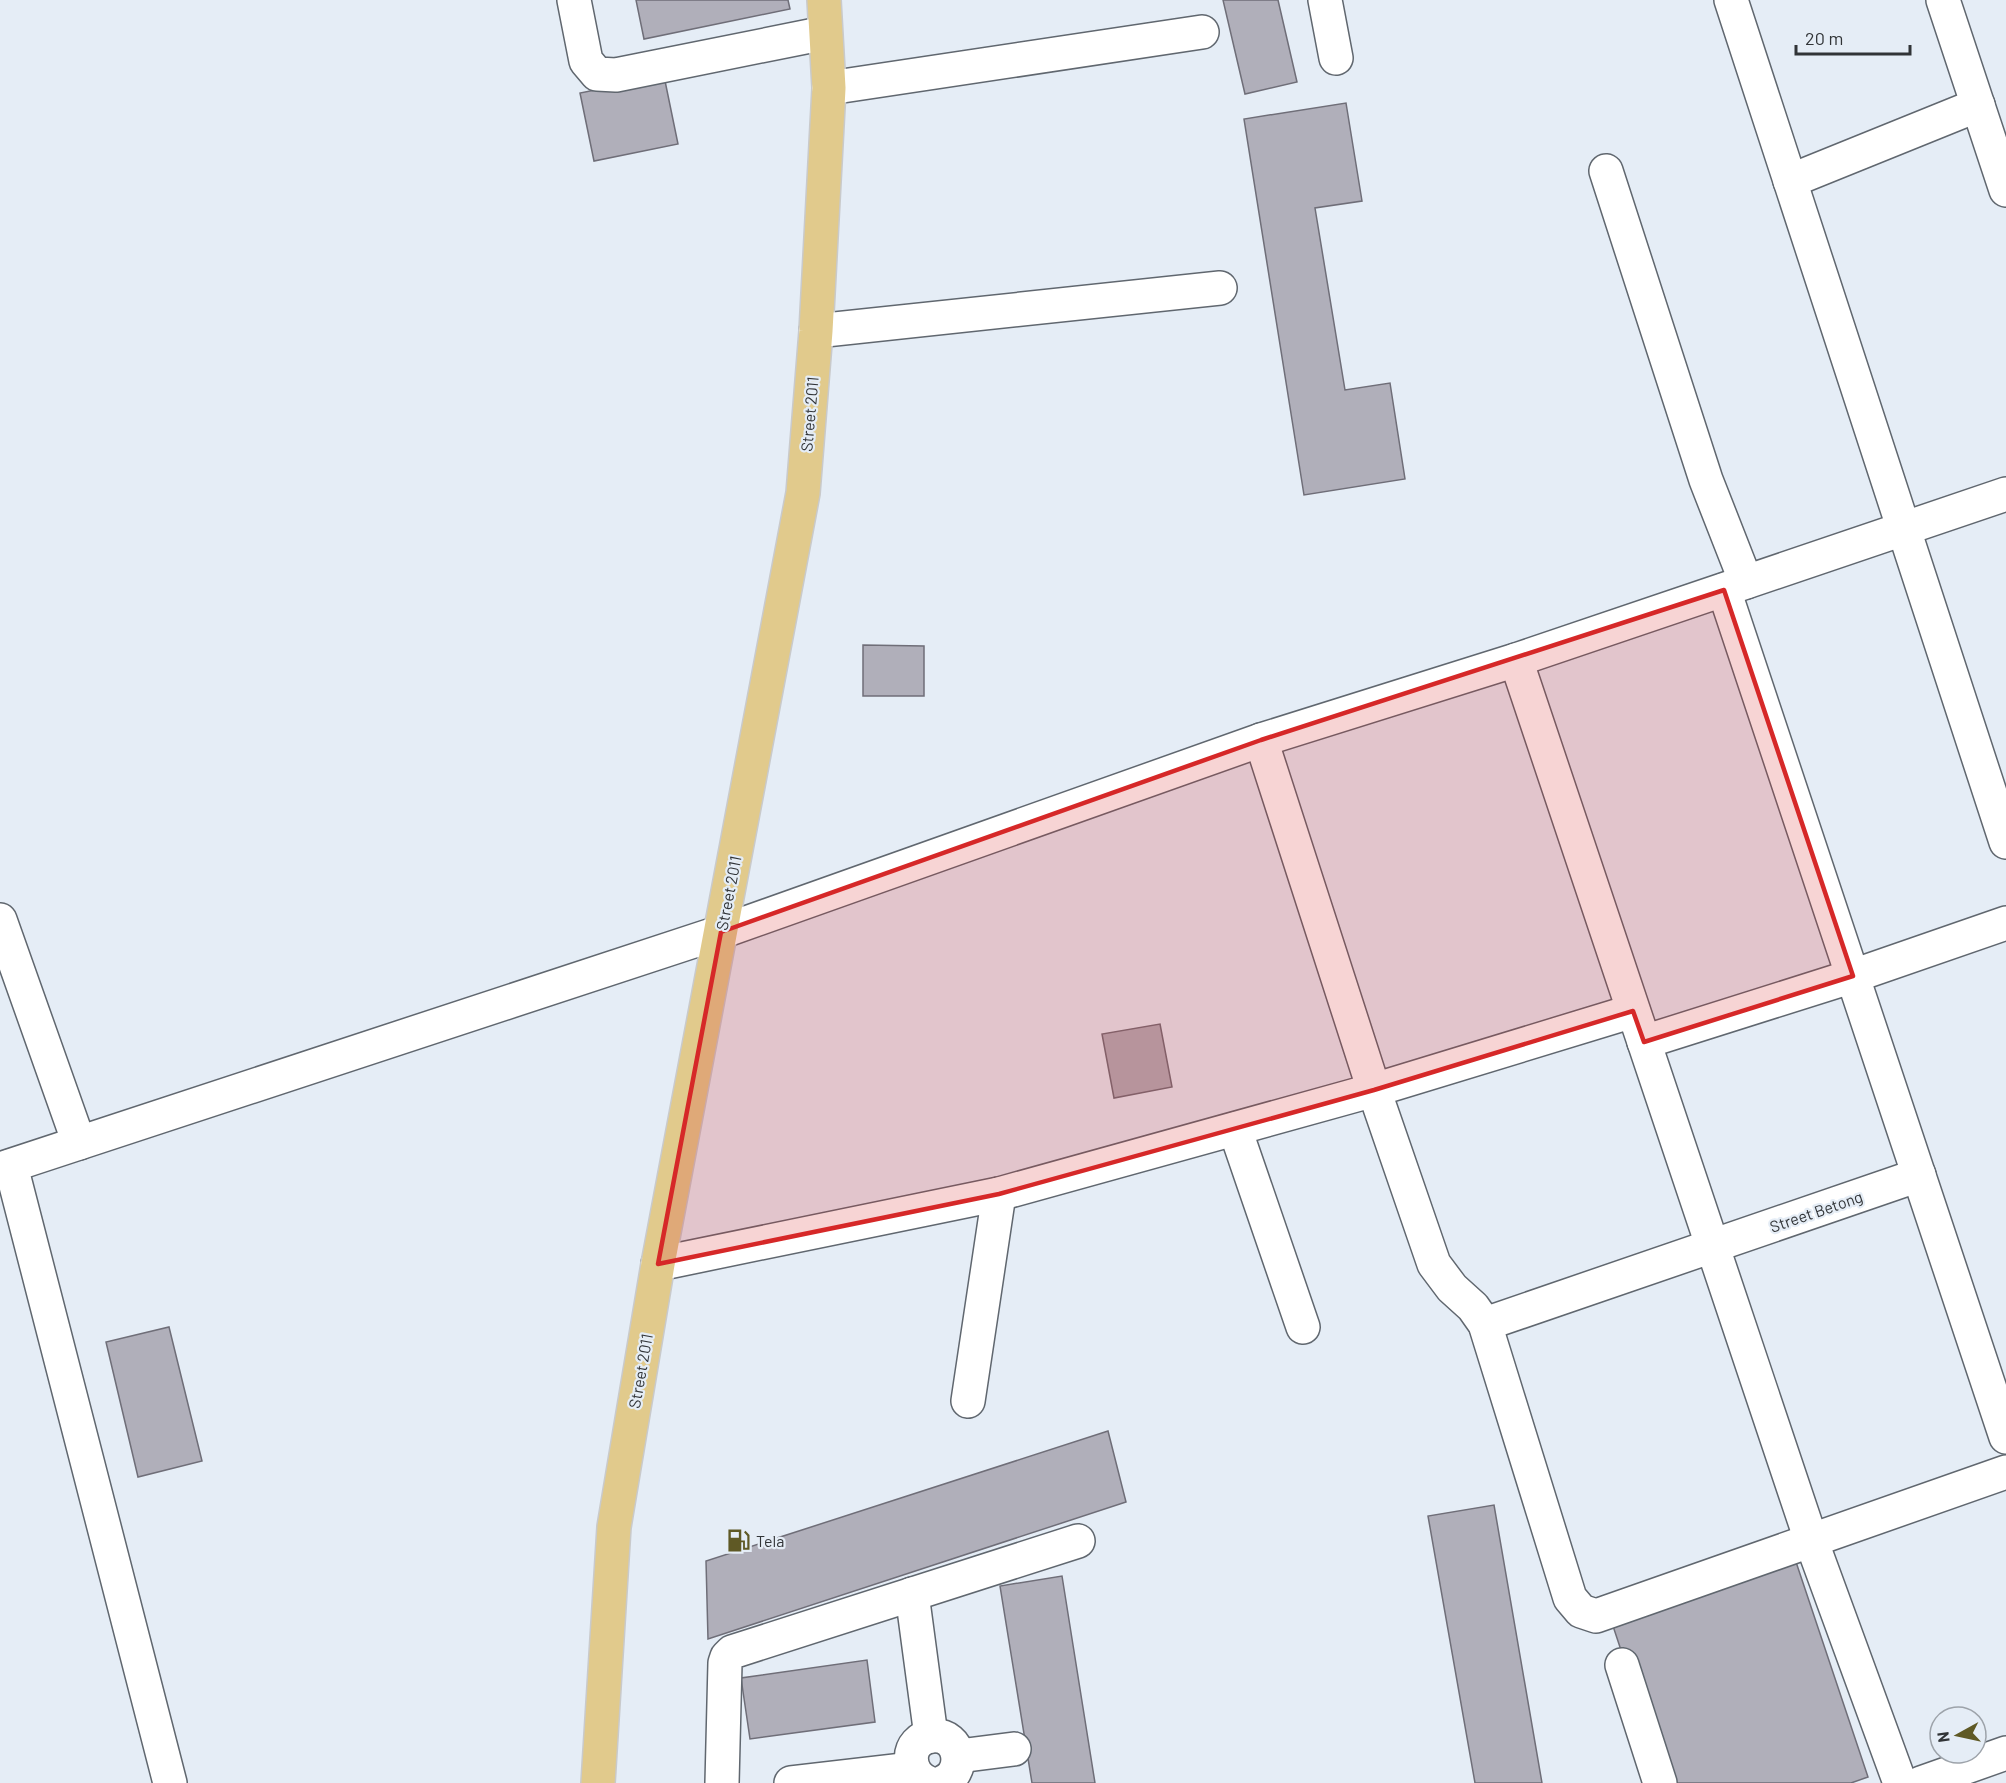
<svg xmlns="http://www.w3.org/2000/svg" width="2006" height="1783" font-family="Barlow,sans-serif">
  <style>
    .building { fill: #b0afba; stroke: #6f6e78; stroke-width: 1.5 }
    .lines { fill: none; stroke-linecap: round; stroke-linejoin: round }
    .minor-casing { stroke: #60676f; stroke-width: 36 }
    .major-casing { stroke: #c9cacb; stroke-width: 36 }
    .minor { stroke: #fff; stroke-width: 33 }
    .major { stroke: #e1ca8c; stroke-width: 33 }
    .marked { fill: #d62828; fill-opacity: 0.2; stroke: #d62828; stroke-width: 4.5; stroke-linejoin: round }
    .labels { text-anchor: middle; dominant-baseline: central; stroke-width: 4.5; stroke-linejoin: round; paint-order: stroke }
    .street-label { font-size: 16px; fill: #313437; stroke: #e5edf6 }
    .poi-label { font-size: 16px; fill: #313437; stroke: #e5edf6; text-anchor: start }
  </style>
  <rect width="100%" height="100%" fill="#e5edf6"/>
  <g class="building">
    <path d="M636,0H788L790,9L644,39Z"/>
    <path d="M1223,0H1278L1297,82L1245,94Z"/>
    <path d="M664,76L678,144L594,161L580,93Z"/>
    <path d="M1346,103L1362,201L1315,208L1345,390L1390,383L1405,479L1304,495L1244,119Z"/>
    <path d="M863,645L924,646V696H863Z"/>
    <path d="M1160,1024L1172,1087L1114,1098L1102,1034Z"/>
    <path d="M169,1327L202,1461L138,1477L106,1342Z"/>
    <path d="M1108,1431L1126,1502L708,1639L706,1561Z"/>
    <path d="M1494,1505L1542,1783H1475L1428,1516Z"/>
    <path d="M1794,1556L1868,1777L1851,1783H1665L1610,1617Z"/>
    <path d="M1062,1576L1095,1783H1032L1000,1586Z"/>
    <path d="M867,1660L875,1722L750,1739L741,1678Z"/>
  </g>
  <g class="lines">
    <defs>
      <g id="minor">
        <path d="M574,0L586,61L597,74L616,75L825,33"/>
        <path d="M1325,0L1336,58"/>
        <path d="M1731,0L2006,842"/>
        <path d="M1943,0L2006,190"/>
        <path d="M829,88L1202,32"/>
        <path d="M1606,171L1706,480L1746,582"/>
        <path d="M1790,181L1978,105"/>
        <path d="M816,331L1220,288"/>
        <path d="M1724,590L2006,1437"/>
        <path d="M1516,660L1811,1540L1900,1783"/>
        <path d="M1261,740L1374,1090L1434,1264L1452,1288L1473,1307L1485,1324L1570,1598L1581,1611L1596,1616L2006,1472"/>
        <path d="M0,920L79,1143"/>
        <path d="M1644,1042L1853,976L2006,923"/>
        <path d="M1235,1129L1303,1327"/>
        <path d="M11,1166L170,1783"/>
        <path d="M0,1169L721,932L1261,740L1516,660L2006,494"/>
        <path d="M658,1264L999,1194L1374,1090L1633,1011"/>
        <path d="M1485,1324L1919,1175"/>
        <path d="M968,1401L999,1194"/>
        <path d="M912,1594L931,1736"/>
        <path d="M1622,1665L1660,1783"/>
        <path d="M959,1756L1014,1749"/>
        <path d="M722,1783L725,1663L727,1657L732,1652L1078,1541"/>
        <path d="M791,1783L912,1769"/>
        <path d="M929,1783C905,1774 905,1739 932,1736C962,1733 967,1774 941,1783"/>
        <path d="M1921,1783L2006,1753"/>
      </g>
      <path id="major" d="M598,1783L614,1527L658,1264L803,493L816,331L829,88L824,0"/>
    </defs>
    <use href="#minor" class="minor-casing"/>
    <use href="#major" class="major-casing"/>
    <use href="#minor" class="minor"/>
    <use href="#major" class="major"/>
  </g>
  <path class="marked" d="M1724,590L1853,976L1644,1042L1633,1011L1374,1090L999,1194L658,1264L721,932L1261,740Z"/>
  <defs>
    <symbol id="fuel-bare" viewBox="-9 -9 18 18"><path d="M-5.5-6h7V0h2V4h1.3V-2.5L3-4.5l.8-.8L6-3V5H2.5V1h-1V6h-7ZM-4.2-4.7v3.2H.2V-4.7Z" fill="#5f5925" stroke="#e5edf6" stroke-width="2.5" paint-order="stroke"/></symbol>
  </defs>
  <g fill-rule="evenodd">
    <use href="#fuel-bare" x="722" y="1524" width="33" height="33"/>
  </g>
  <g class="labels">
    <g class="street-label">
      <text transform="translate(809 414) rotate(-85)">Street 2011</text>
      <text transform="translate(728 893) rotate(-79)">Street 2011</text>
      <text transform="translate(1816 1211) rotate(-19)">Street Betong</text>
      <text transform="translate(640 1371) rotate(-80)">Street 2011</text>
    </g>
    <g class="poi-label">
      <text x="756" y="1540">Tela</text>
    </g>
  </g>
  <g transform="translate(1958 1735) rotate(262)"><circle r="28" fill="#e5edf6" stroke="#9da3aa" stroke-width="1.5"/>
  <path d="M0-4.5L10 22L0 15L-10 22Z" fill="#5f5925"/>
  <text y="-9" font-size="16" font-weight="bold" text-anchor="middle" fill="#313437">N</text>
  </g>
  <path d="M1796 45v9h114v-9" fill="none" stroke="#313437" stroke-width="3"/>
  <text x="1805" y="45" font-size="18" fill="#313437" stroke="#e5edf6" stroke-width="4.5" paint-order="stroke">20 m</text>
</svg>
